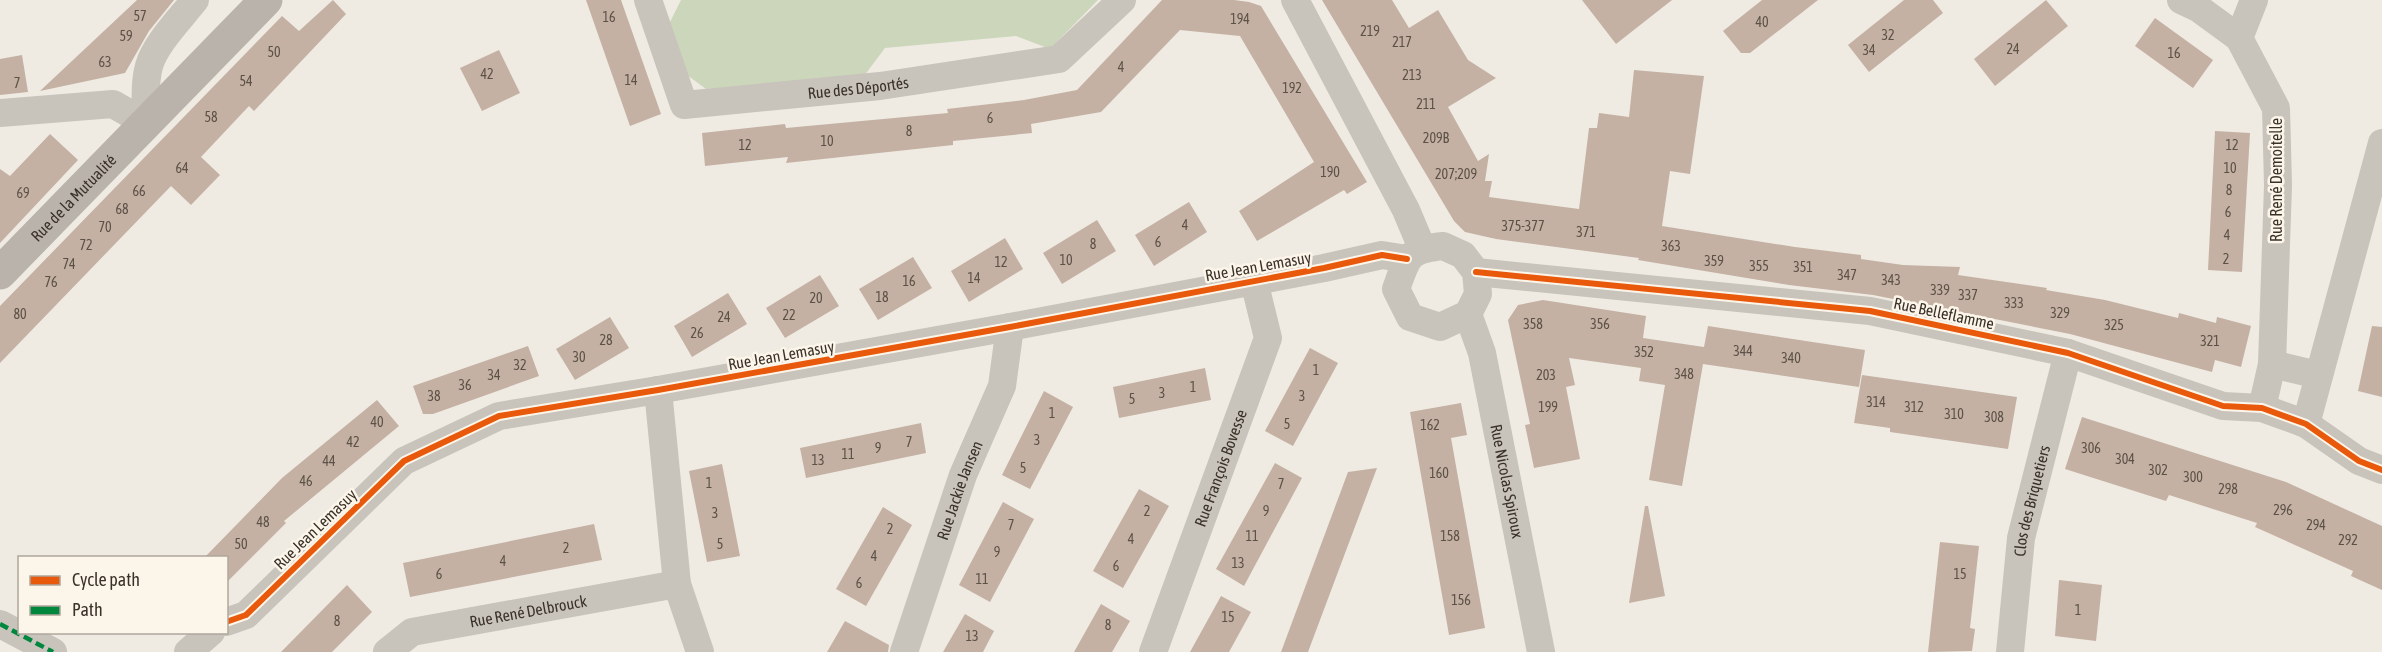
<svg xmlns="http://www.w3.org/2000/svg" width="2382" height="652" font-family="'Asap Condensed',sans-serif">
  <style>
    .green { fill: #ccd6bb }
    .building { fill: #c4b1a3 }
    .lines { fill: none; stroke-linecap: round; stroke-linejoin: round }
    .street { stroke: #c8c3bb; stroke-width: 28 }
    .secondary { stroke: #b9b3ab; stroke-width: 33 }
    .quiet { stroke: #00873e; stroke-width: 4.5; stroke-dasharray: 9 4.5; stroke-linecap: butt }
    .cycleway-casing { stroke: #fcf6ea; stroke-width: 10 }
    .cycleway { stroke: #e8590c; stroke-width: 6 }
    .labels { text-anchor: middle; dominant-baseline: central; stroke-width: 5; stroke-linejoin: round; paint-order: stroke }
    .number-label { font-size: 14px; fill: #5c5147 }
    .street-label { font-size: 16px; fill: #3a3128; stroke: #fcf6ea }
  </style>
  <rect width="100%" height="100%" fill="#efebe3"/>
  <path class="green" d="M681,0H1098L1050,49L1016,36L885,48L864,76L706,89L683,72L667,28Z"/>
  <g class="building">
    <path d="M137,0H174L149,31L125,73L40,91Z"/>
    <path d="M333,0L346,14L254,111L249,106L201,157L220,175L191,205L171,186L0,363V306L282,16L299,31Z"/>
    <path d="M586,0H621L661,114L630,126Z"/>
    <path d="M1162,0H1234L1249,2L1261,6L1367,182L1347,194L1344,190L1257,241L1239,211L1314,162L1240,36L1180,30L1101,112L1031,124L1032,133L953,141V145L786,163L788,157L705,166L702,133L785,124L786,128L948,113L947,109L1024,100L1077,90Z"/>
    <path d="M1322,0H1392L1409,28L1438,10L1468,60L1496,78L1448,107L1478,161L1489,154L1485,181H1492L1489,197L1579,209L1589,128H1597L1599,113L1629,117L1634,70L1704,76L1690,174L1670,171L1662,226L1795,247L1861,255V259L1903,265L1960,267L1958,275L2047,288L2046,290L2105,300L2178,318L2179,313L2216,323L2217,317L2251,326L2241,367L2215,360L2212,372L2070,334L1873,295L1789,285L1638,260L1639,258L1496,239L1465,232L1454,221Z"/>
    <path d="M1582,0H1672L1616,44Z"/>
    <path d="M1762,0H1818L1750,53H1741L1723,31Z"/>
    <path d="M1904,0H1933L1943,13L1869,72L1848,45Z"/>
    <path d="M2046,0L2068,26L1995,86L1974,59Z"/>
    <path d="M2155,18L2213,60L2193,88L2135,46Z"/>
    <path d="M499,50L520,93L482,111L460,68Z"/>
    <path d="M22,55L28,92L0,95V59Z"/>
    <path d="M2215,131L2250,133L2242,272L2208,270Z"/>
    <path d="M50,134L78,160L0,243V169L10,176Z"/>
    <path d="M1189,202L1207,232L1154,266L1135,235Z"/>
    <path d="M1097,220L1116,251L1062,284L1043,253Z"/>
    <path d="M1005,238L1023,269L969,302L951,271Z"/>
    <path d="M913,257L932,288L878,320L859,289Z"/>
    <path d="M820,275L839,306L785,338L766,308Z"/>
    <path d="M728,293L747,324L692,357L674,326Z"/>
    <path d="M1543,300L1646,316L1643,338L1704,347L1708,326L1865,350L1859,387L1703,364L1682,486L1649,480L1665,385L1639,381L1641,368L1569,358L1575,385L1566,387L1580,459L1534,468L1525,425L1530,424L1508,320L1518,305Z"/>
    <path d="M610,317L629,348L575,380L556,349Z"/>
    <path d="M2372,326L2382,327V397L2358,391Z"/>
    <path d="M528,346L539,376L433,414H423L413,386Z"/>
    <path d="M1310,348L1338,363L1293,446L1265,431Z"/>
    <path d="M1205,368L1211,400L1119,418L1113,387Z"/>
    <path d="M1862,375L2017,397L2008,449L1890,432V428L1854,423Z"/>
    <path d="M1044,391L1073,407L1030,489L1002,475Z"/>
    <path d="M377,400L399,426L284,521L286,523L226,583V558H204L282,478Z"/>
    <path d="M1461,403L1467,435L1451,438L1485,628L1449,635L1410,412Z"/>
    <path d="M2082,417L2286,482L2382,526V590L2351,576L2353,571L2255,527L2257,523L2169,495L2166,501L2065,469Z"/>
    <path d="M921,423L926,453L806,478L800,448Z"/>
    <path d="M1275,463L1302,478L1244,586L1216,569Z"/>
    <path d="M722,464L740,556L707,562L689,471Z"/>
    <path d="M1377,468L1308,652H1281L1348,472Z"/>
    <path d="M1139,489L1169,506L1123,588L1093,571Z"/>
    <path d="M1003,502L1034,519L990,602L959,585Z"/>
    <path d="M1645,506H1648L1665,596L1629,603Z"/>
    <path d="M883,507L912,525L866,606L836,589Z"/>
    <path d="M594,524L602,560L410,597L403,563Z"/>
    <path d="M1940,542L1979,546L1970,628L1975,629L1972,651L1928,652Z"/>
    <path d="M2059,580L2102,585L2096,641L2055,636Z"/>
    <path d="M347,585L372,612L332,652H281Z"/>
    <path d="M1221,596L1251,612L1229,652H1190Z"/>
    <path d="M1101,604L1130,621L1112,652H1074Z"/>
    <path d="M965,614L994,631L983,652H943Z"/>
    <path d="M845,621L889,645L888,652H827Z"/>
  </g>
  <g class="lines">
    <g class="street">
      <path id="s1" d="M648,0L684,105L880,86L1059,59L1122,0"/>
      <path d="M1295,0L1406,210L1422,248"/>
      <path d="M2181,0L2198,8L2239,38L2276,108L2278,185L2272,364L2262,408"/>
      <path d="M2239,38L2254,0"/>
      <path d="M0,113L113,104L146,123"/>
      <path d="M146,123C146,104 144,84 149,66C155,44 181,18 195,0"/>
      <path d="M1443,246L1463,255L1476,272L1478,294L1468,314L1440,327L1410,317L1396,289C1408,256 1407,250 1443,246Z"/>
      <path d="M1476,272L1870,311L2068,353L2223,406L2262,408L2306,424L2359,461L2382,470"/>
      <path id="s2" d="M1468,314L1482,353L1541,652"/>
      <path d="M2272,364L2318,375"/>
      <path d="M658,390L677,584L700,652"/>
      <path d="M2306,424L2382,143"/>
      <path d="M226,622L246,615L404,461L499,416L658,390L1010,327L1324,268L1382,255L1407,259"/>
      <path d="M0,624L53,652"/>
      <path d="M188,652L211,632"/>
      <path id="s3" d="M387,652L412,632L677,584"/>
      <path id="s4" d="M904,652L963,475L1002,386L1010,327"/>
      <path id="s5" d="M1153,652L1268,338L1254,281"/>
      <path id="s6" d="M2010,652L2021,538L2068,353"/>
    </g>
    <path class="secondary" id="s7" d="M0,273L266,0"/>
    <path class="quiet" d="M0,624L53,652"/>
    <defs>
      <g id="cycleway">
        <path d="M1476,272L1870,311L2068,353L2223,406L2262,408L2306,424L2359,461L2382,470"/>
        <path d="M226,622L246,615L404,461L499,416L658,390L1010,327L1324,268L1382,255L1407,259"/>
      </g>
    </defs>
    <use href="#cycleway" class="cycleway-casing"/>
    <use href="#cycleway" class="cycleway"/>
  </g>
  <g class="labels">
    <g class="number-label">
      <text x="140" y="16">57</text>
      <text x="609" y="17">16</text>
      <text x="1240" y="19">194</text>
      <text x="1762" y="22">40</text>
      <text x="1370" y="31">219</text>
      <text x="1888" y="35">32</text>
      <text x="126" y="36">59</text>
      <text x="1402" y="42">217</text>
      <text x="2013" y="49">24</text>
      <text x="1869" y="50">34</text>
      <text x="274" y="52">50</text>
      <text x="2174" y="53">16</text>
      <text x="105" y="62">63</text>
      <text x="1121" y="67">4</text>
      <text x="487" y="74">42</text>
      <text x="1412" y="75">213</text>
      <text x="631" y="80">14</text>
      <text x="246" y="81">54</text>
      <text x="17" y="83">7</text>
      <text x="1292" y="88">192</text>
      <text x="1426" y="104">211</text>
      <text x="211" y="117">58</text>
      <text x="990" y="118">6</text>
      <text x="909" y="131">8</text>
      <text x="1436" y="138">209B</text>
      <text x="827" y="141">10</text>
      <text x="745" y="145">12</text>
      <text x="2232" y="145">12</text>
      <text x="182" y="168">64</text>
      <text x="2230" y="168">10</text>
      <text x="1330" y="172">190</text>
      <text x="1456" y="174">207;209</text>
      <text x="2229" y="190">8</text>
      <text x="139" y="191">66</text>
      <text x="23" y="193">69</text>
      <text x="122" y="209">68</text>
      <text x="2228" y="212">6</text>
      <text x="1185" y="225">4</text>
      <text x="1523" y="226">375-377</text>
      <text x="105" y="227">70</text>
      <text x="1586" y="232">371</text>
      <text x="2227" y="235">4</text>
      <text x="1158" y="242">6</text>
      <text x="1093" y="244">8</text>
      <text x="86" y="245">72</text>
      <text x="1671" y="246">363</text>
      <text x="2226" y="259">2</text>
      <text x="1066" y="260">10</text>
      <text x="1714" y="261">359</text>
      <text x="1001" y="262">12</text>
      <text x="69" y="264">74</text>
      <text x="1759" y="266">355</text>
      <text x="1803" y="267">351</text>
      <text x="1847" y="275">347</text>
      <text x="974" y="278">14</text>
      <text x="1891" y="280">343</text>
      <text x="909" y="281">16</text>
      <text x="51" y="282">76</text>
      <text x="1940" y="290">339</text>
      <text x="1968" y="295">337</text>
      <text x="882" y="297">18</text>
      <text x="816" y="298">20</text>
      <text x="2014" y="303">333</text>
      <text x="2060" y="313">329</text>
      <text x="20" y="314">80</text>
      <text x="789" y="315">22</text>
      <text x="724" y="317">24</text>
      <text x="1533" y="324">358</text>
      <text x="1600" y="324">356</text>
      <text x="2114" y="325">325</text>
      <text x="697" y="333">26</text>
      <text x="606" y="340">28</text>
      <text x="2210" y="341">321</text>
      <text x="1743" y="351">344</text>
      <text x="1644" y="352">352</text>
      <text x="579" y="357">30</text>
      <text x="1791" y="358">340</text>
      <text x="520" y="365">32</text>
      <text x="1316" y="370">1</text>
      <text x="1684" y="374">348</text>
      <text x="494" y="375">34</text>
      <text x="1546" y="375">203</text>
      <text x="465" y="385">36</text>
      <text x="1193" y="387">1</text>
      <text x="1162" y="393">3</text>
      <text x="434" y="396">38</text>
      <text x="1302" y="396">3</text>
      <text x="1132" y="399">5</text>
      <text x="1876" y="402">314</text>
      <text x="1548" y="407">199</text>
      <text x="1914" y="407">312</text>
      <text x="1052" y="413">1</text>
      <text x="1954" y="414">310</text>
      <text x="1994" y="417">308</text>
      <text x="377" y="422">40</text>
      <text x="1287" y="424">5</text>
      <text x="1430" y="425">162</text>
      <text x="1037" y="440">3</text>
      <text x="353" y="442">42</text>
      <text x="909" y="442">7</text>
      <text x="878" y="448">9</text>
      <text x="2091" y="448">306</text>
      <text x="848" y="454">11</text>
      <text x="2125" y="459">304</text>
      <text x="818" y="460">13</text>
      <text x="329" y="461">44</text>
      <text x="1023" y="468">5</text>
      <text x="2158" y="470">302</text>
      <text x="1439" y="473">160</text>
      <text x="2193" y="477">300</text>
      <text x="306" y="481">46</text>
      <text x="709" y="483">1</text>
      <text x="1281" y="484">7</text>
      <text x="2228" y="489">298</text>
      <text x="2283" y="510">296</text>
      <text x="1147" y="511">2</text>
      <text x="1266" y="511">9</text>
      <text x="715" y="513">3</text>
      <text x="263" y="522">48</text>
      <text x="1011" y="525">7</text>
      <text x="2316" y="525">294</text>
      <text x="890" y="529">2</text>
      <text x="1252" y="536">11</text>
      <text x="1450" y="536">158</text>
      <text x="1131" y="539">4</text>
      <text x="2348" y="540">292</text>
      <text x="241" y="544">50</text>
      <text x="720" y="544">5</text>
      <text x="566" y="548">2</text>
      <text x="997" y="552">9</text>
      <text x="874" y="556">4</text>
      <text x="503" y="561">4</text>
      <text x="1238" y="563">13</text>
      <text x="1116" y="566">6</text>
      <text x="439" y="574">6</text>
      <text x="1960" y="574">15</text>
      <text x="982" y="579">11</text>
      <text x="859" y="583">6</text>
      <text x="1461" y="600">156</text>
      <text x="2078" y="610">1</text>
      <text x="1228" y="617">15</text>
      <text x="337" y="621">8</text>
      <text x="1108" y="625">8</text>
      <text x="972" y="636">13</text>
    </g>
    <g class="street-label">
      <text stroke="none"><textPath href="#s1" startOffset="286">Rue des Déportés</textPath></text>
      <text transform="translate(2276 180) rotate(-90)">Rue René Demoitelle</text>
      <text stroke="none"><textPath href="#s7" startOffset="105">Rue de la Mutualité</textPath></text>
      <text transform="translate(1258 266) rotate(-10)">Rue Jean Lemasuy</text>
      <text transform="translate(1944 313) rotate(12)">Rue Belleflamme</text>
      <text transform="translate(781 355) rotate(-10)">Rue Jean Lemasuy</text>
      <text stroke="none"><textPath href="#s5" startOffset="196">Rue François Bovesse</textPath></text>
      <text stroke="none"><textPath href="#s2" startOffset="172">Rue Nicolas Spiroux</textPath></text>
      <text stroke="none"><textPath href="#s4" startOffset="171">Rue Jackie Jansen</textPath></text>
      <text stroke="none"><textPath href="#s6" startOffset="153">Clos des Briquetiers</textPath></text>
      <text transform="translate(315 529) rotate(-44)">Rue Jean Lemasuy</text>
      <text stroke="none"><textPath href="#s3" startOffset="150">Rue René Delbrouck</textPath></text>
    </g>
  </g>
  <rect x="18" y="556" width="210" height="78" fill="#fcf6ea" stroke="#aea79c" stroke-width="1.5"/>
  <rect x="30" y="576" width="30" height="9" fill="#e8590c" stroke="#aea79c" stroke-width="1.5"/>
  <text x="72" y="586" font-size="18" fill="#3a3128">Cycle path</text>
  <rect x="30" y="606" width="30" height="9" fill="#00873e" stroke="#aea79c" stroke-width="1.5"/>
  <text x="72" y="616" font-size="18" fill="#3a3128">Path</text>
</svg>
